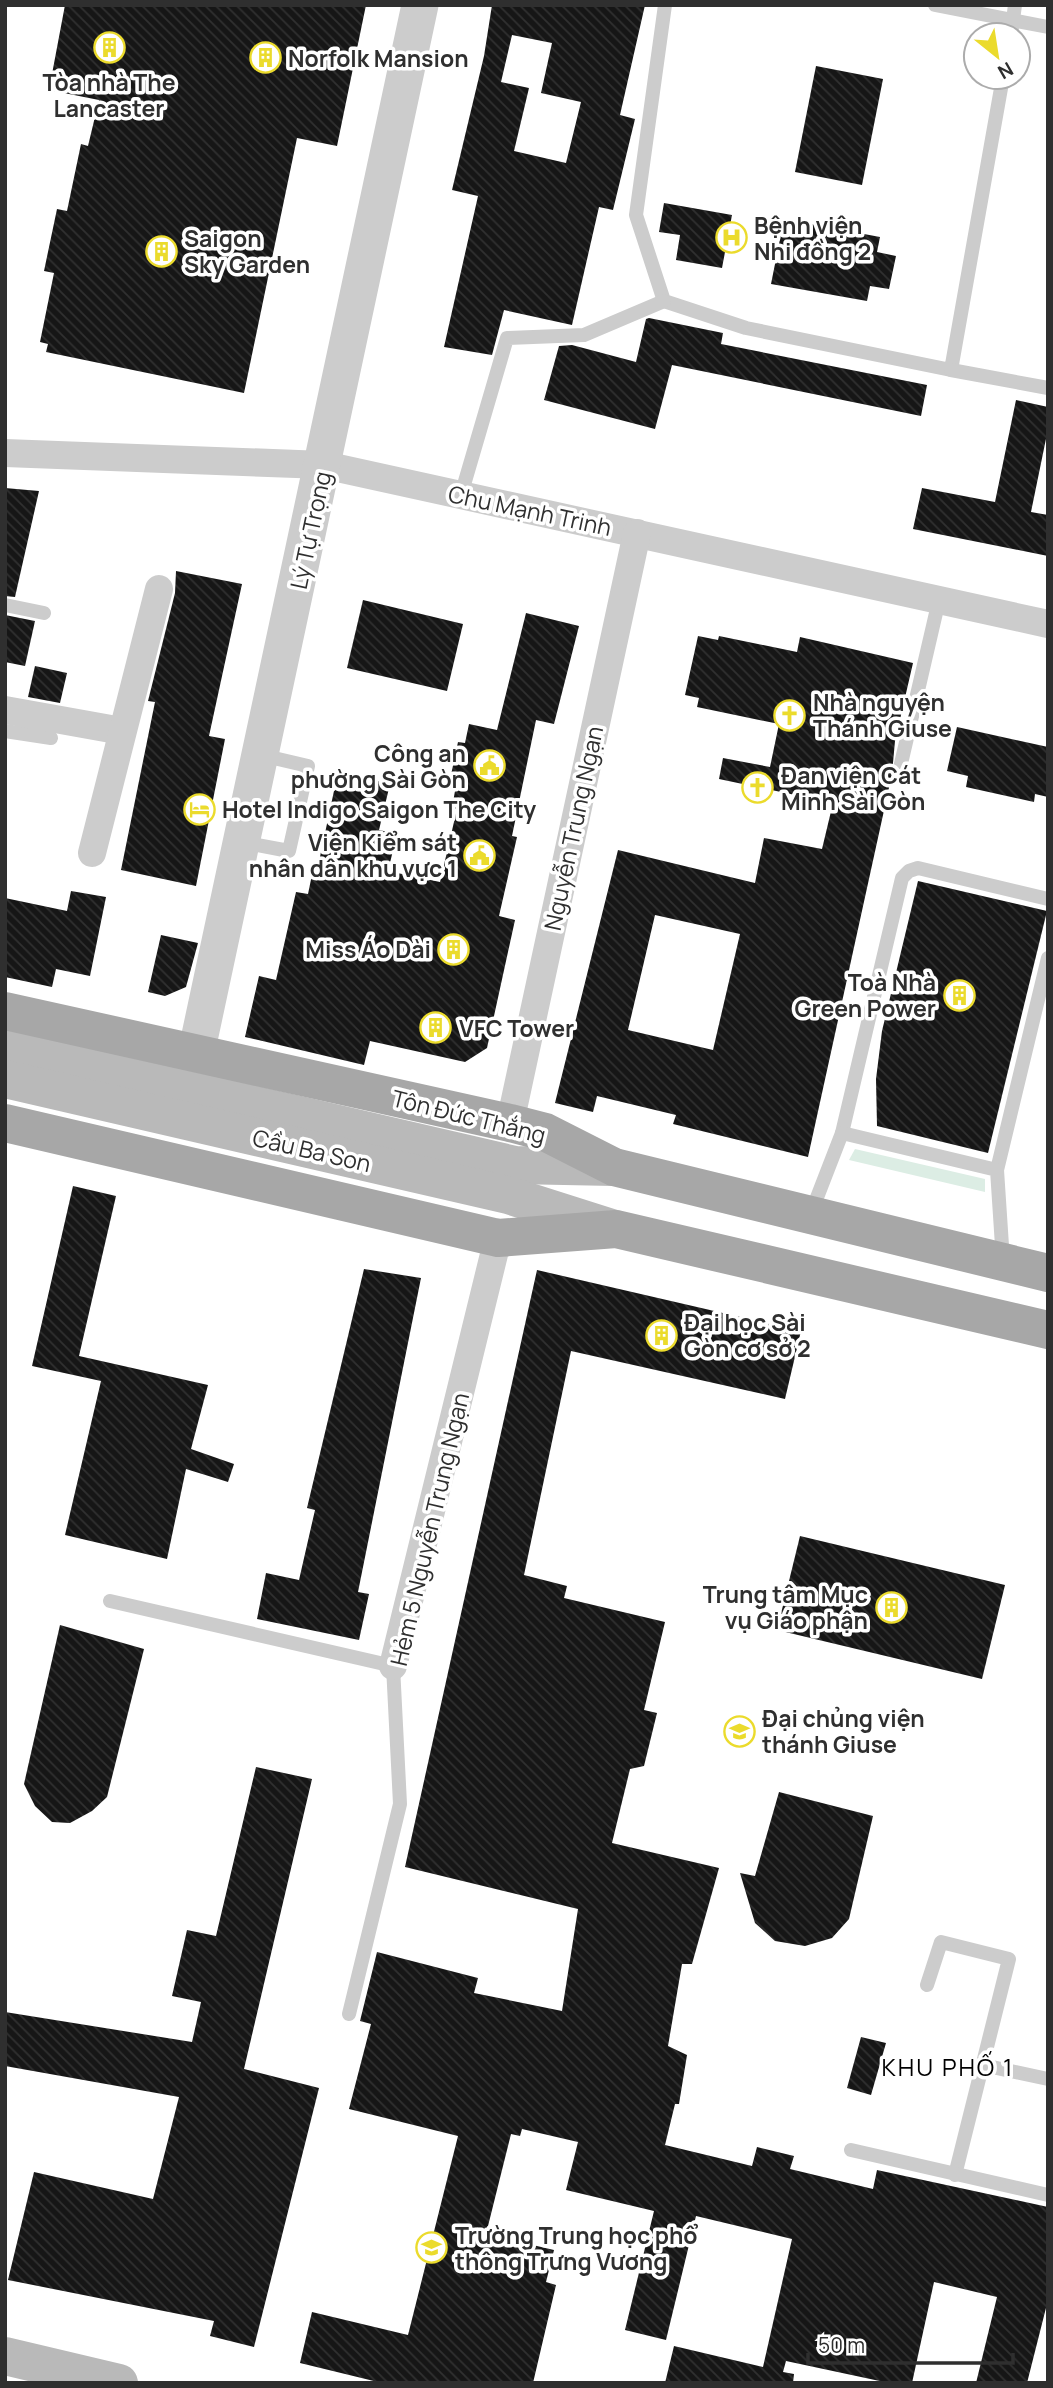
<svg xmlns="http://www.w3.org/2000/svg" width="1053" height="2388" font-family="Manrope,sans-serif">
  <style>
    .grass { fill: #dcede4 }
    .building { fill: url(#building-back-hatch); fill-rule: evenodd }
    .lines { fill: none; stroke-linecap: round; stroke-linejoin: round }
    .service { stroke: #ccc; stroke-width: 14 }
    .minor { stroke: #ccc; stroke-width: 28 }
    .tertiary { stroke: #ccc; stroke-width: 37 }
    .secondary { stroke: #b9b9b9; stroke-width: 38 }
    .primary { stroke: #a7a7a7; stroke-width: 38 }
    .labels { text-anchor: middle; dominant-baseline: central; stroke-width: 7; stroke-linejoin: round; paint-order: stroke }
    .poi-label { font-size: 23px; font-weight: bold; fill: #2f2f2f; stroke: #fff; text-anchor: start }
    .street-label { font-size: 23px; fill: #2f2f2f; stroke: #fff }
    .neighbourhood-label { font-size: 24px; letter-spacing: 2px; fill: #000; stroke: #fff }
  </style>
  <defs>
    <pattern id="building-back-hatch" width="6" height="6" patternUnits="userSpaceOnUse" patternTransform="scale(1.75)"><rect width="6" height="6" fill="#161616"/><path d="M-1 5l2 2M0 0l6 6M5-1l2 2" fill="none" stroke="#303030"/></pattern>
  </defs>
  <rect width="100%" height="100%" fill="#fff"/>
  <path class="grass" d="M855,1149L985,1179V1192L849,1160Z"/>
  <g class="building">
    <path d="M65,5H366L337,146L297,138L244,393L46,352L48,344L40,342L54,273L44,271L57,209L67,211L81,144L88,146L99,100L49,90Z"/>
    <path d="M492,5H645L620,115L635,119L613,210L599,207L572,325L504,310L492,355L444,347L478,196L452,190L484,56ZM512,35L552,43L541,93L581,102L566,163L514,151L529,88L501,82Z"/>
    <path d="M816,66L883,79L862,185L795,172Z"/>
    <path d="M664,203L732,215L722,268L676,260L680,235L659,232Z"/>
    <path d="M784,219L880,237L877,252L896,256L889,289L870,286L867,301L771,284Z"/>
    <path d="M649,318L723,333L721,344L927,385L921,416L672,365L655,429L544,400L559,346L572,345L636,362L646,319Z"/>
    <path d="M1016,400L1048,407V429L1031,512L1048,515V556L913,529L922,488L995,502Z"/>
    <path d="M5,488L39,491L15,597L5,596Z"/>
    <path d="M176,571L242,584L209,736L225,739L196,886L121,870L155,702L148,701L175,593Z"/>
    <path d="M363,600L463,624L447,691L347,668Z"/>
    <path d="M526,613L579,626L554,724L536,720L512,836L517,837L499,916L515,920L487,1048L465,1062L370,1041L364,1065L245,1037L259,976L276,980L296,892L308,894L314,865L318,866L338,772L390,784L379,830L397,834L388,871L440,882L457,809L452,808L455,791L448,789L458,742L465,743L469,724L497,730Z"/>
    <path d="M5,615L35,621L25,666L5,662Z"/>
    <path d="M698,636L718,640L719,636L797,652L800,637L913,663L895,741L892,774L808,1157L673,1124L676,1115L597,1096L593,1112L555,1103L618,850L755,883L764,838L822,849L833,803L719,779L723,758L770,767L779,724L697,707L699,698L685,695ZM655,915L740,934L713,1050L628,1030Z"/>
    <path d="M35,666L67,673L60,703L28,697Z"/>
    <path d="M957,727L1048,747V797L1035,794L1034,802L966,787L968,776L947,771Z"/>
    <path d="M918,881L1047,911L988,1153L877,1126L876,1079L882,1031Z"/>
    <path d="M71,891L106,897L90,976L56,969L52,987L5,977V898L67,911Z"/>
    <path d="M161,935L198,943L186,987L165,996L148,992Z"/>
    <path d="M73,1186L116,1196L79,1356L208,1385L191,1449L234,1464L228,1482L186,1469L167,1559L65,1535L101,1381L32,1366Z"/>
    <path d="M364,1269L421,1278L358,1592L369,1594L359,1640L257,1619L266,1573L299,1580L315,1510L307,1508Z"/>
    <path d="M537,1270L801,1331L785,1399L571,1351L524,1575L567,1586L564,1598L665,1622L644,1710L657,1713L644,1766L630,1769L612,1843L719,1868L692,1964H682L668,2046L687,2055L679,2104H675L665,2145L752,2166L757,2147L794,2156L790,2169L873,2189L877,2170L1048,2207V2300L1027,2383H976L997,2297L934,2282L912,2383H889L786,2361L783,2372L794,2374L793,2383H665L674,2346L763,2367L792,2239L696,2216L666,2340L625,2330L654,2211L566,2190L578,2142L522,2129L520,2136L511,2134L486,2234L554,2250L546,2282L556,2285L533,2383H382L300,2363L312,2312L408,2335L458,2136L349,2109L371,2024L360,2021L377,1952L478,1978L474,1993L562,2011L578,1909L405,1867Z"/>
    <path d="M800,1536L1005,1585L982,1679L777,1630Z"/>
    <path d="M60,1625L144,1649L107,1797L92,1811L70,1823L52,1822L35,1806L24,1784Z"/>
    <path d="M256,1767L312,1779L244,2069L319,2088L254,2347L210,2336L214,2321L8,2280L34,2172L153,2199L179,2097L5,2066V2012L192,2042L201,2002L172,1996L187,1930L216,1936Z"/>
    <path d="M779,1792L873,1816L849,1919L832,1938L805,1946L775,1941L755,1923L740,1873L755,1876Z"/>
    <path d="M861,2037L886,2043L871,2095L847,2088Z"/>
  </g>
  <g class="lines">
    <g class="service">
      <path d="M665,5L636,215L664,301L746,328L951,370L1003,77"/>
      <path d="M935,5L1048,27"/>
      <path d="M1011,35L1015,5"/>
      <path d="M951,370L1048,388"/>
      <path d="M461,495L507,338L584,335L664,301"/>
      <path d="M5,605L44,613"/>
      <path d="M5,731L51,738"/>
      <path d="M900,768L939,600"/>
      <path d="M242,842L289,851L308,766L261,755"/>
      <path d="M842,1133L902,878L909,871L918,868L1048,899"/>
      <path d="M997,1170L1048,958"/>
      <path d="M811,1213L842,1133L997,1170L1003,1261"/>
      <path d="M110,1601L393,1666L400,1804L349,2014"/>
      <path d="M927,1985L941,1942L1009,1959L955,2175"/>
      <path d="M983,2065L1048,2079"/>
      <path d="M851,2150L1048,2195"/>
    </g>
    <g class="minor">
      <path d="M5,453L324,465L1048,624"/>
      <path d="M5,710L122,731"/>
      <path d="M92,853L159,589"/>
      <path d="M510,1123L637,533"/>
      <path d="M393,1666L498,1238"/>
    </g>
    <path class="tertiary" d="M196,1054L420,5"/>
    <g class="secondary">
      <path d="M5,1047L515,1165L614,1167"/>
      <path d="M5,1079L508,1195L615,1229"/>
      <path d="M5,2356L119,2383"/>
    </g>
    <g class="primary">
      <path d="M5,1011L510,1123L545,1132L614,1167L1048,1273"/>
      <path d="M5,1123L498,1238L616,1229L1048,1330"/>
    </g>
  </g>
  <defs>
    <symbol id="building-ring" viewBox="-11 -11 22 22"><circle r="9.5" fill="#fff" stroke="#ebdb2c" stroke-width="1.5"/><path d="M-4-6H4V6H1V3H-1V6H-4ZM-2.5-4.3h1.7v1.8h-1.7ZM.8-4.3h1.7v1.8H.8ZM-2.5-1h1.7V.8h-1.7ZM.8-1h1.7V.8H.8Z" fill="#ebdb2c"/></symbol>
    <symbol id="hospital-ring" viewBox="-11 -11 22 22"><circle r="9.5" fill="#fff" stroke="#ebdb2c" stroke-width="1.5"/><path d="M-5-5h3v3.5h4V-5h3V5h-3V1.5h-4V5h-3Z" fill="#ebdb2c"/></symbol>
    <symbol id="church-ring" viewBox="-11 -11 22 22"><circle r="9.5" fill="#fff" stroke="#ebdb2c" stroke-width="1.5"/><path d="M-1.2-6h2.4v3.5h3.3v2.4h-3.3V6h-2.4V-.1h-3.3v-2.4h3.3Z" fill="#ebdb2c"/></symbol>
    <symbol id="civic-ring" viewBox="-11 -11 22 22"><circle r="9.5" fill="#fff" stroke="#ebdb2c" stroke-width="1.5"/><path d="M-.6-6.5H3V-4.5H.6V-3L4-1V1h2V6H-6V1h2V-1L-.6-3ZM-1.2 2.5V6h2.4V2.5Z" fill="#ebdb2c"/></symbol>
    <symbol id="hotel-ring" viewBox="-11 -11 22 22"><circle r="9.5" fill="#fff" stroke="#ebdb2c" stroke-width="1.5"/><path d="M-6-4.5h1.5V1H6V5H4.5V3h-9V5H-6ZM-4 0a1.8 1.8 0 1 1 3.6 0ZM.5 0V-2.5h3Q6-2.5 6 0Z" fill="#ebdb2c"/></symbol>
    <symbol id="university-ring" viewBox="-11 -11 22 22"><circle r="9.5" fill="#fff" stroke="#ebdb2c" stroke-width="1.5"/><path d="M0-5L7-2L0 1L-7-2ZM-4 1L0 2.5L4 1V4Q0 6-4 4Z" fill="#ebdb2c"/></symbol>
    <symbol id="school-ring" viewBox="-11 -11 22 22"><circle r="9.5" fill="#fff" stroke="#ebdb2c" stroke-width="1.5"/><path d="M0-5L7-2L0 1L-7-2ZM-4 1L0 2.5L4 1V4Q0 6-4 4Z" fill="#ebdb2c"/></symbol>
  </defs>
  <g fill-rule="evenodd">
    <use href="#building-ring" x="92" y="30" width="35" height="35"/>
    <use href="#building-ring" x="248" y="40" width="35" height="35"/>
    <use href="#hospital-ring" x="714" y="220" width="35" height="35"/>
    <use href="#building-ring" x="144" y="234" width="35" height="35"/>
    <use href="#church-ring" x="772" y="698" width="35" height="35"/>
    <use href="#civic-ring" x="472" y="748" width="35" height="35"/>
    <use href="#church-ring" x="740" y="770" width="35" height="35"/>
    <use href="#hotel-ring" x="182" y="792" width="35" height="35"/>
    <use href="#civic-ring" x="462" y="838" width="35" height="35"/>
    <use href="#building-ring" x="436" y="932" width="35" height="35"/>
    <use href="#building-ring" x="942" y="978" width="35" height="35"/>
    <use href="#building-ring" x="418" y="1010" width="35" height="35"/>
    <use href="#building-ring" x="644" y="1318" width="35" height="35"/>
    <use href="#building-ring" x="874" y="1590" width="35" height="35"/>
    <use href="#university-ring" x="722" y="1714" width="35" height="35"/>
    <use href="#school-ring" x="414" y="2230" width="35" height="35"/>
  </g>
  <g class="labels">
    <g class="poi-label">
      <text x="288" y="58">Norfolk Mansion</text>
      <text x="109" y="82" text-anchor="middle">Tòa nhà The<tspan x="109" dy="26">Lancaster</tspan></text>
      <text x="754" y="225">Bệnh viện<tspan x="754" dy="26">Nhi đồng 2</tspan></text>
      <text x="184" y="238">Saigon<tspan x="184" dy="26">Sky Garden</tspan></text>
      <text x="813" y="702">Nhà nguyện<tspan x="813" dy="26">Thánh Giuse</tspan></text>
      <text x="466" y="753" text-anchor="end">Công an<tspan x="466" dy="26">phường Sài Gòn</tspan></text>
      <text x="781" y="775">Đan viện Cát<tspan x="781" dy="26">Minh Sài Gòn</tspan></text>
      <text x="222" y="809">Hotel Indigo Saigon The City</text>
      <text x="457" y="842" text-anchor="end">Viện Kiểm sát<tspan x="457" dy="26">nhân dân khu vực 1</tspan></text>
      <text x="431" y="949" text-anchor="end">Miss Áo Dài</text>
      <text x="936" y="982" text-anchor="end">Toà Nhà<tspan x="936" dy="26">Green Power</tspan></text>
      <text x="459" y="1028">VFC Tower</text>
      <text x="684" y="1322">Đại học Sài<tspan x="684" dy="26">Gòn cơ sở 2</tspan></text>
      <text x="868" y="1594" text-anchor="end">Trung tâm Mục<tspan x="868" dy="26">vụ Giáo phận</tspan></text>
      <text x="762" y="1718">Đại chủng viện<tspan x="762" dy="26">thánh Giuse</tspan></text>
      <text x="455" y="2235">Trường Trung học phổ<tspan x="455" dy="26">thông Trưng Vương</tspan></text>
    </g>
    <g class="street-label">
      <text transform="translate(530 510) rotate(12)">Chu Mạnh Trinh</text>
      <text transform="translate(310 530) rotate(-78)">Lý Tự Trọng</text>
      <text transform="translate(573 828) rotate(-78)">Nguyễn Trung Ngạn</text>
      <text transform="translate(469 1116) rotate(14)">Tôn Đức Thắng</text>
      <text transform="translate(312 1150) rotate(13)">Cầu Ba Son</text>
      <text transform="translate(429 1529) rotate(-77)">Hẻm 5 Nguyễn Trung Ngạn</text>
    </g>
    <g class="neighbourhood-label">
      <text x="948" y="2066">KHU PHỐ 1</text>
    </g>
  </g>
  <rect width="1053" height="2388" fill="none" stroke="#2f2f2f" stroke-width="14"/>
  <g transform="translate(997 56) rotate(150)"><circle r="33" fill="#ffffff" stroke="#acacac" stroke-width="2"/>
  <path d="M0-5L12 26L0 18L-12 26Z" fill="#ebdb2c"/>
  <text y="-10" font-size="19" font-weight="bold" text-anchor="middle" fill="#2f2f2f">N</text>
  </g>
  <path d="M808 2353v10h205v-10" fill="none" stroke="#2f2f2f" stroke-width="3.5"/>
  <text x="818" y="2353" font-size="21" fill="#2f2f2f" stroke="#ffffff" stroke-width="5" paint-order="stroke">50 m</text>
</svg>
